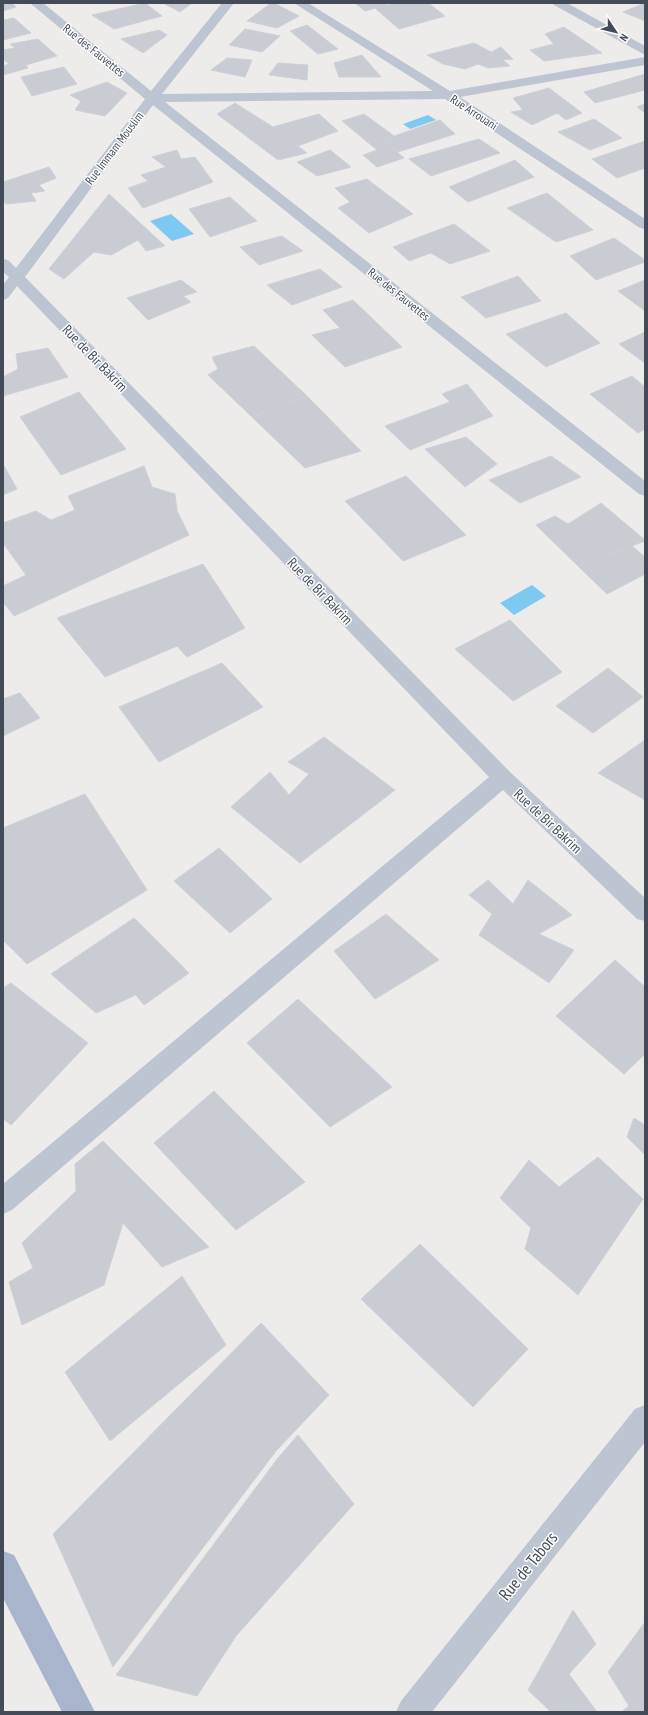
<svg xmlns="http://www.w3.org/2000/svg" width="648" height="1715" font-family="'PT Sans Narrow',sans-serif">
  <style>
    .water { fill: #7ec9f1 }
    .building { fill: #caccd4; stroke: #ced0d8 }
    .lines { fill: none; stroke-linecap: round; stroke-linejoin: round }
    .minor { fill: #bdc5d2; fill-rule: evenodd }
    .primary { fill: #a8b5cd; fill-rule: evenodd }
    .labels { text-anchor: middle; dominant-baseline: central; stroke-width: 3; stroke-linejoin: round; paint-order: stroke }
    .far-street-label { font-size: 12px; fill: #434b59; stroke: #fff }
    .street-label { font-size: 14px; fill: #434b59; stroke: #fff }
    .near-street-label { font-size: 17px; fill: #434b59; stroke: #fff }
  </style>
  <rect width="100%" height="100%" fill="#eeebeb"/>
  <g class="water">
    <path d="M428,115L436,120L410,129L403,124Z"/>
    <path d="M171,214L194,234L172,241L150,221Z"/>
    <path d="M532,585L546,596L514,615L500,603Z"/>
  </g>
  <g class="building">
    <path d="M3,3H12L16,7L3,11Z"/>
    <path d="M145,3L162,16L114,29L92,15Z"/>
    <path d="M163,3H192L180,12Z"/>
    <path d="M271,3H274L299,16L277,28L247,21Z"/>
    <path d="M355,3H380L387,5L365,11Z"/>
    <path d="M397,3H428L445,16L399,29L375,8Z"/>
    <path d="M645,3V21L623,12Z"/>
    <path d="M14,18L31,33L3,40V20Z"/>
    <path d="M307,25L338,49L318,54L290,31Z"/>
    <path d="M564,27L602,53L544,61L530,50L554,44L545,34Z"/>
    <path d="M245,29L280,36L262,52L229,45Z"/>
    <path d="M159,30L167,35L143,53L121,39Z"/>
    <path d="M38,39L57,56L26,65L28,68L3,75V66L9,64L3,59V50L15,48L10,44Z"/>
    <path d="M474,43L491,52L501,47L513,59L503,60L510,66L488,68L478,64L465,69L443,64L427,55Z"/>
    <path d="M362,55L381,77H339L334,63Z"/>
    <path d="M227,58L252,60L245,77L211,70Z"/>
    <path d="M278,63L308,65L307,80L269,75Z"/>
    <path d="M64,67L77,84L32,96L21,77Z"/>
    <path d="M645,74V90L595,103L584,92Z"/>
    <path d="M107,82L127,93L105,116L75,110L81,101L70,95Z"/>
    <path d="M549,88L582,113L566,120L557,113L532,125L511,112L523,110L513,98Z"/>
    <path d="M235,103L273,127L307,153L278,160L217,114Z"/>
    <path d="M645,104V113L637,107Z"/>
    <path d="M319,114L338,131L298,146L273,127Z"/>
    <path d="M364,114L394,136L383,140L404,158L377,167L363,155L377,150L342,121Z"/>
    <path d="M594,119L622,138L590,150L558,132Z"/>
    <path d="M440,120L455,134L398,152L383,140Z"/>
    <path d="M479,139L500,153L431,176L409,159Z"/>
    <path d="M645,141V168L617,178L592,159Z"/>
    <path d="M177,150L181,159L195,157L213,182L143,208L128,188L148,181L141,175L166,167L152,157Z"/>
    <path d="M330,150L351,167L317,176L297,162Z"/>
    <path d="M515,160L534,177L468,202L449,187Z"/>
    <path d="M49,167L56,178L39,185L45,191L31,193L36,201L6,204L3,200V182Z"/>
    <path d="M367,179L413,214L369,233L338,208L350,202L335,188Z"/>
    <path d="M547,193L593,230L556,242L507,208Z"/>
    <path d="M109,194L165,246L146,251L138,240L111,255L94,252L64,279L49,269Z"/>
    <path d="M230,197L257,221L210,237L189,209Z"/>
    <path d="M454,224L490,251L450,264L431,253L409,261L393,247Z"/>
    <path d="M282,236L303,251L259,265L240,247Z"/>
    <path d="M614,238L645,260V262L596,280L570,256Z"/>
    <path d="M320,269L342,287L292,305L267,285Z"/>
    <path d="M518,276L541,301L486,318L461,297Z"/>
    <path d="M181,280L197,292L183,296L191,302L148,320L127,298Z"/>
    <path d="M645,280V311L618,291Z"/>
    <path d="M353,300L402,347L345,367L312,335L340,328L323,310Z"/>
    <path d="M566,313L600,343L546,367L506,334Z"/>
    <path d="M645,332V363L619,344Z"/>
    <path d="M254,346L307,396L252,417L208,375L218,369L212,357Z"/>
    <path d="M48,348L68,377L3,396V377L18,369L16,354Z"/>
    <path d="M632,376L645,387V429L638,433L590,394Z"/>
    <path d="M467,384L493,416L410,450L385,426L450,402L442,394Z"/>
    <path d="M79,392L126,449L61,475L20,417Z"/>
    <path d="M307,396L361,451L305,468L252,417Z"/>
    <path d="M466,437L497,464L465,487L425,449Z"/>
    <path d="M551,456L581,477L520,503L489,480Z"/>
    <path d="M3,464L17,489L3,495Z"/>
    <path d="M144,466L152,487L175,494L177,511L189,535L14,616L3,602V586L26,575L3,543V523L36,511L51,520L75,510L68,496Z"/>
    <path d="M406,476L466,535L403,561L345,501Z"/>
    <path d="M601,503L645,540V541L578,566L536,525L555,516L568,524Z"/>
    <path d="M632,546L645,557V574L607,594L578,566Z"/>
    <path d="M203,564L245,628L187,657L177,646L105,677L57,618Z"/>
    <path d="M510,620L562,672L513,701L455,649Z"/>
    <path d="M222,663L263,707L159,762L119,707Z"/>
    <path d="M608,668L643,697L593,733L556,706Z"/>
    <path d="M20,693L40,718L3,736V699Z"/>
    <path d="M324,737L395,790L300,863L231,807L270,772L289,795L309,774L288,762Z"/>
    <path d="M645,740V800L598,773Z"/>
    <path d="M85,794L147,890L27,964L5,942H3V828Z"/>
    <path d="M219,848L272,899L230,933L174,881Z"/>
    <path d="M488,880L513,904L528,880L572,915L539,934L574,950L549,983L479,935L492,914L469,895Z"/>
    <path d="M386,914L439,960L375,999L334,951Z"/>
    <path d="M134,918L189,973L144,1005L136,995L96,1013L51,974Z"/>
    <path d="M615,960L645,987V1054L624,1074L556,1016Z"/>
    <path d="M11,983L88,1043L11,1125L3,1119V988Z"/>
    <path d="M298,999L392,1087L330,1127L247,1043Z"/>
    <path d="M214,1091L305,1182L236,1230L154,1143Z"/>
    <path d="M634,1118L645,1125V1155L627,1137Z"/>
    <path d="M103,1141L209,1247L162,1267L123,1223L104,1285L22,1325L9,1282L33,1268L22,1243L76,1191L75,1164Z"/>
    <path d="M598,1157L643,1199L578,1295L525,1249L531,1228L500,1198L529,1160L559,1187Z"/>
    <path d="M420,1244L528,1349L473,1407L361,1299Z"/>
    <path d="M182,1276L226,1345L110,1441L65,1372Z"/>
    <path d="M261,1323L329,1395L276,1451L113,1667L53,1534Z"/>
    <path d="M298,1435L354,1504L236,1636L197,1696L116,1675L278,1458Z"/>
    <path d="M573,1610L596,1644L569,1674L597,1712H551L528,1690Z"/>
    <path d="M645,1622V1712H621L629,1706L608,1672Z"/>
  </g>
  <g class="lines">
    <g class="minor">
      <path d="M30,3H43L151,91L222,3H234L162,94L433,91L294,3H308L450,91L645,57V65L460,97L645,219V229L640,228L445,99L165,102L645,481V496L639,494L153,105L25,277L510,772L645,898V921L637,919L503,790L12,1210L3,1214V1184L489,777L17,286L8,298L3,300V285L9,277L3,272V259L8,260L16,268L145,99Z"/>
      <path d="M552,3H567L645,46V55L554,5Z"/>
      <path d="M645,1405V1442L432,1712H396L401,1701L635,1409Z"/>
    </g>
    <path class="primary" d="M3,1551L14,1555L95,1712H62L3,1598Z"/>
  </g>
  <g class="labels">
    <g class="far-street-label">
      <text transform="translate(94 50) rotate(39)">Rue des Fauvettes</text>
      <text transform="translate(474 112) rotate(33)">Rue Arrouani</text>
      <text transform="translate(114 148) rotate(-53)">Rue Immam Mouslim</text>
      <text transform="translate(399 294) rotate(39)">Rue des Fauvettes</text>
    </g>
    <g class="street-label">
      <text transform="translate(95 358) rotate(46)">Rue de Bir Bakrim</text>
      <text transform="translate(320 591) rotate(46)">Rue de Bir Bakrim</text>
      <text transform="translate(548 821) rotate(43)">Rue de Bir Bakrim</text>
    </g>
    <g class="near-street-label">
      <text transform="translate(528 1566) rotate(-51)">Rue de Tabors</text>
    </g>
  </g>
  <rect width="648" height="1715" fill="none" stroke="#434b59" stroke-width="8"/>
  <g transform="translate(616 32) rotate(125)" stroke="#ffffff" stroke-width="3" paint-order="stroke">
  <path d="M0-3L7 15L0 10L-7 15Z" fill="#434b59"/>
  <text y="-6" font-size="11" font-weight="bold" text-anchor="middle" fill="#434b59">N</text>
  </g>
</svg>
